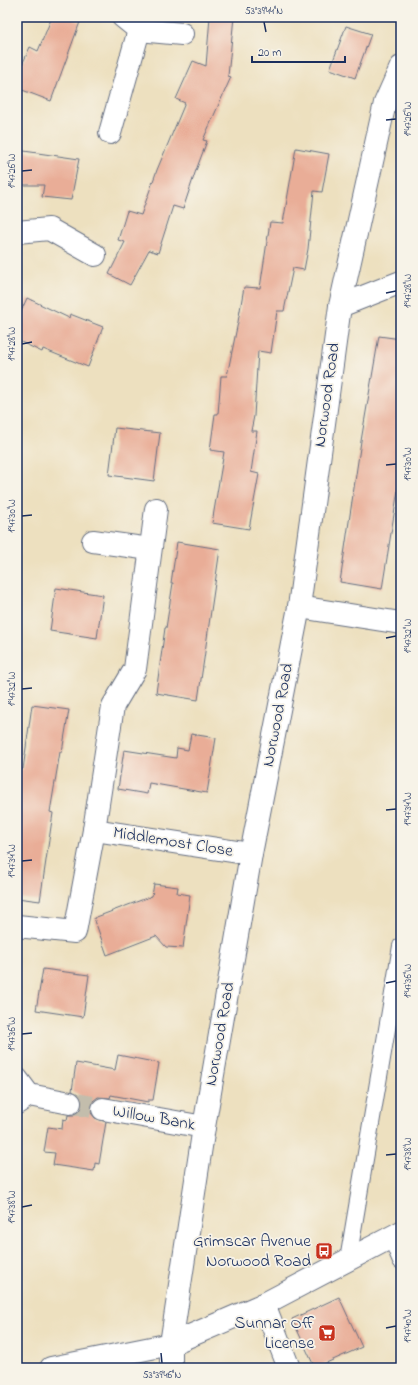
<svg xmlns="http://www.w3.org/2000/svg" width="418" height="1385" font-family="'Indie Flower',sans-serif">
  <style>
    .building { fill: #e9ad97 }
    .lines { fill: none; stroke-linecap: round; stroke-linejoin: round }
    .minor-tunnel { stroke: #c3bdac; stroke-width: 22; stroke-dasharray: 22 11; stroke-linecap: butt }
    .service-casing { stroke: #646d80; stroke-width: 18 }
    .minor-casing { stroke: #646d80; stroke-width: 24 }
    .service { stroke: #fff; stroke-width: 16 }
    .minor { stroke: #fff; stroke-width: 22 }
    .ticks { fill: none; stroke: #1b2f5e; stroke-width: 1.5 }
    .labels { text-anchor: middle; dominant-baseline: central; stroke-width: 3.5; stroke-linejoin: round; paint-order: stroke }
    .street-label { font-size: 17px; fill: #1b2f5e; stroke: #f7f3e8 }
    .poi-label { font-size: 17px; fill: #1b2f5e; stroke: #f7f3e8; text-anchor: end }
    .neatline { fill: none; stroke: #1b2f5e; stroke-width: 1.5 }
    .ticks-label { font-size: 10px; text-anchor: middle; fill: #1b2f5e }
  </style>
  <rect width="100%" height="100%" fill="#f7f3e8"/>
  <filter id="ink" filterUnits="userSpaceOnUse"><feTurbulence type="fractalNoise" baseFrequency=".025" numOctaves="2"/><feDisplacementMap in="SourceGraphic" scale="8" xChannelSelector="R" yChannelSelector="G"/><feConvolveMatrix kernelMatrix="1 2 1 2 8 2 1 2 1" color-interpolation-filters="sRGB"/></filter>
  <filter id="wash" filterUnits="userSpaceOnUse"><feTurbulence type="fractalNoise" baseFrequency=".012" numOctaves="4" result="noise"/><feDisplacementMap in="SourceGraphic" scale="16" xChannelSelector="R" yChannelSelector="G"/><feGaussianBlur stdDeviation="0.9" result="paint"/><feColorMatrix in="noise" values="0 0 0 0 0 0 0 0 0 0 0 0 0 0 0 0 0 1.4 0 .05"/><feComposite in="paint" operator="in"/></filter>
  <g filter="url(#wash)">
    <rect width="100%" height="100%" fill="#ede0bf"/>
    <g id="blocks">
      <g class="building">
        <path d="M52,17H67L80,22L51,101L17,88V76L30,47L38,51Z"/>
        <path d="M210,17H234L228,76L231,77L203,140L207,141L195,173L183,209L173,206L158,253L149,250L130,285L109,274L125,242L118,240L127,211L141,215L157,170L185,103L176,99L193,61L206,66Z"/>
        <path d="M346,26L371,34L355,78L330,69Z"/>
        <path d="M296,148L329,154L322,192L314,191L308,249L304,270L293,268L284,311H277L271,353L258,351L254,416L251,431H257L251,472L259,474L249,529L212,523L224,452L210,450L215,414H218L221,376H227L238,322L244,287L260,288L270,222L283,223Z"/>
        <path d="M17,150L79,159L71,200L42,197L44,185H17Z"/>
        <path d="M27,298L69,318L70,314L103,327L88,367L43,349L42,352L17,340V320Z"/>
        <path d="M379,336L401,339V471L382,589L340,582L361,441Z"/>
        <path d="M115,428L160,433L154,481L109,475Z"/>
        <path d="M177,542L220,549L198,700L156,693L165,628H166L173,583H171Z"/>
        <path d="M56,588L103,595L97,638L50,631Z"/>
        <path d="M32,705L69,710L62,752H60L50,812L53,813L40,901L17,898V769H23Z"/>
        <path d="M191,734L216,738L207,793L149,783L147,794L118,789L124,750L176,758L177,748L188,750Z"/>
        <path d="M154,884L178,887L177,893L190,895L183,948L166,947L156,936L107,955L94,918L152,896Z"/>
        <path d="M43,969L89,975L83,1017L36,1010Z"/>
        <path d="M118,1055L159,1063L153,1100H148V1102L111,1095L110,1098L98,1097L93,1101L91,1107V1113L95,1118L106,1122L99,1164L95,1163L94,1171L53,1165L55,1153L44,1152L48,1127L62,1129L63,1119L67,1120L68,1115H74L79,1111L82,1106V1099L78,1094L72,1091L76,1063L115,1070Z"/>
        <path d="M339,1297L362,1347L315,1368L292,1319Z"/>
      </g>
    </g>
  </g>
  <g filter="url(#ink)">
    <use href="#blocks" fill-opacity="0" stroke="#646d80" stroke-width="1"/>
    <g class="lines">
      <path class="minor-tunnel" d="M70,1103L103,1109"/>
      <defs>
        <g id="service">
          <path d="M391,1237L401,1261"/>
          <path d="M348,1260L401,946"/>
        </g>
        <g id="minor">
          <path d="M139,30L182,34"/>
          <path d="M110,133L139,30L123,17"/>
          <path d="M17,232L49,229L95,255"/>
          <path d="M340,306L401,282"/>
          <path d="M93,541L150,549"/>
          <path d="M299,607L401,623"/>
          <path d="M94,830L251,854"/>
          <path d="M17,926L75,932L94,830L113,706L135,669L156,509"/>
          <path d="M17,1079L29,1095"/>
          <path d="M17,1103L29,1095L70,1103"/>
          <path d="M103,1109L204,1127"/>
          <path d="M264,1304L289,1368"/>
          <path d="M51,1368L171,1344L264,1304L401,1232"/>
          <path d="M171,1368V1344L204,1127L251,854L299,607L340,306L385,103L401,67"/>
        </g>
      </defs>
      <use href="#service" class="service-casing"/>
      <use href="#minor" class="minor-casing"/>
      <use href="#service" class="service"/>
      <use href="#minor" class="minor"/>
    </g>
  </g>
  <path class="ticks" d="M264,22L266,32M386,120L396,119M22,171L32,170M386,293L396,291M22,344L32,342M386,465L396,464M22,516L32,515M386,638L396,636M22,689L32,688M386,810L396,809M22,861L32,860M386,983L396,981M22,1034L32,1033M386,1155L396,1154M22,1207L32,1205M386,1328L396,1326M161,1353L162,1363"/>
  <defs>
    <symbol id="bus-square" viewBox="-11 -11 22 22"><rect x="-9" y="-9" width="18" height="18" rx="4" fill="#c8321e" stroke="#f7f3e8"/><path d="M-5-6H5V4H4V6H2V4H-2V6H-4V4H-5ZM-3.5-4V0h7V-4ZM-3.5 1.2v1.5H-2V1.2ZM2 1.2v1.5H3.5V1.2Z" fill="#fff"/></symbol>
    <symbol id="supermarket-square" viewBox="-11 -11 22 22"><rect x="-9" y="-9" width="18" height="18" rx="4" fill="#c8321e" stroke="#f7f3e8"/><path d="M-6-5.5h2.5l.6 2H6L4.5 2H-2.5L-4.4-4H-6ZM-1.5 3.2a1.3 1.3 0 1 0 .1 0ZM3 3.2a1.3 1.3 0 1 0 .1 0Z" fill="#fff"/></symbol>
  </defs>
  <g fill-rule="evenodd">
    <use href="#bus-square" x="314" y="1241" width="20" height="20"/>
    <use href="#supermarket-square" x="317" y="1323" width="20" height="20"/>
  </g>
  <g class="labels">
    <g class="street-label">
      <text transform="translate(327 395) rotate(-82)">Norwood Road</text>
      <text transform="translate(278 715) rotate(-79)">Norwood Road</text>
      <text transform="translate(173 842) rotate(9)">Middlemost Close</text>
      <text transform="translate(220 1034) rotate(-80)">Norwood Road</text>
      <text transform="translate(154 1118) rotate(10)">Willow Bank</text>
    </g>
    <g class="poi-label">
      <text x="311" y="1241">Grimscar Avenue<tspan x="311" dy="20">Norwood Road</tspan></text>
      <text x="314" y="1323">Sunnar Off<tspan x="314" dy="20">License</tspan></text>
    </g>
  </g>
  <rect width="418" height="1385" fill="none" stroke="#f7f3e8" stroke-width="44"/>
  <path d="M252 56v6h93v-6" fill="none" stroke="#1b2f5e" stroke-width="2"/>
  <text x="258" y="56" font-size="12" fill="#1b2f5e" stroke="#f7f3e8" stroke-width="3" paint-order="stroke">20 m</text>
  <rect x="22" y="22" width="374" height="1341" class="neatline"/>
  <g class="ticks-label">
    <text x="264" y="14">53°39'44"N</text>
    <text transform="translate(407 119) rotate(-90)" y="4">1°47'26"W</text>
    <text transform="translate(11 171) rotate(-90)" y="4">1°47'26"W</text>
    <text transform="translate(407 291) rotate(-90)" y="4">1°47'28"W</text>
    <text transform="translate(11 344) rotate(-90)" y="4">1°47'28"W</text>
    <text transform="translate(407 464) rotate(-90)" y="4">1°47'30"W</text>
    <text transform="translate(11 516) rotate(-90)" y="4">1°47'30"W</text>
    <text transform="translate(407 636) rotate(-90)" y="4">1°47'32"W</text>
    <text transform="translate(11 689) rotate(-90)" y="4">1°47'32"W</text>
    <text transform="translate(407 809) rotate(-90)" y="4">1°47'34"W</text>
    <text transform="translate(11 861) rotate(-90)" y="4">1°47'34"W</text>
    <text transform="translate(407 981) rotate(-90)" y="4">1°47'36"W</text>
    <text transform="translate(11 1034) rotate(-90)" y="4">1°47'36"W</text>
    <text transform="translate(407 1154) rotate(-90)" y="4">1°47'38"W</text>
    <text transform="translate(11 1207) rotate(-90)" y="4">1°47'38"W</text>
    <text transform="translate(407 1326) rotate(-90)" y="4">1°47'40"W</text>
    <text x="162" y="1378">53°39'46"N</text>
  </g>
</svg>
